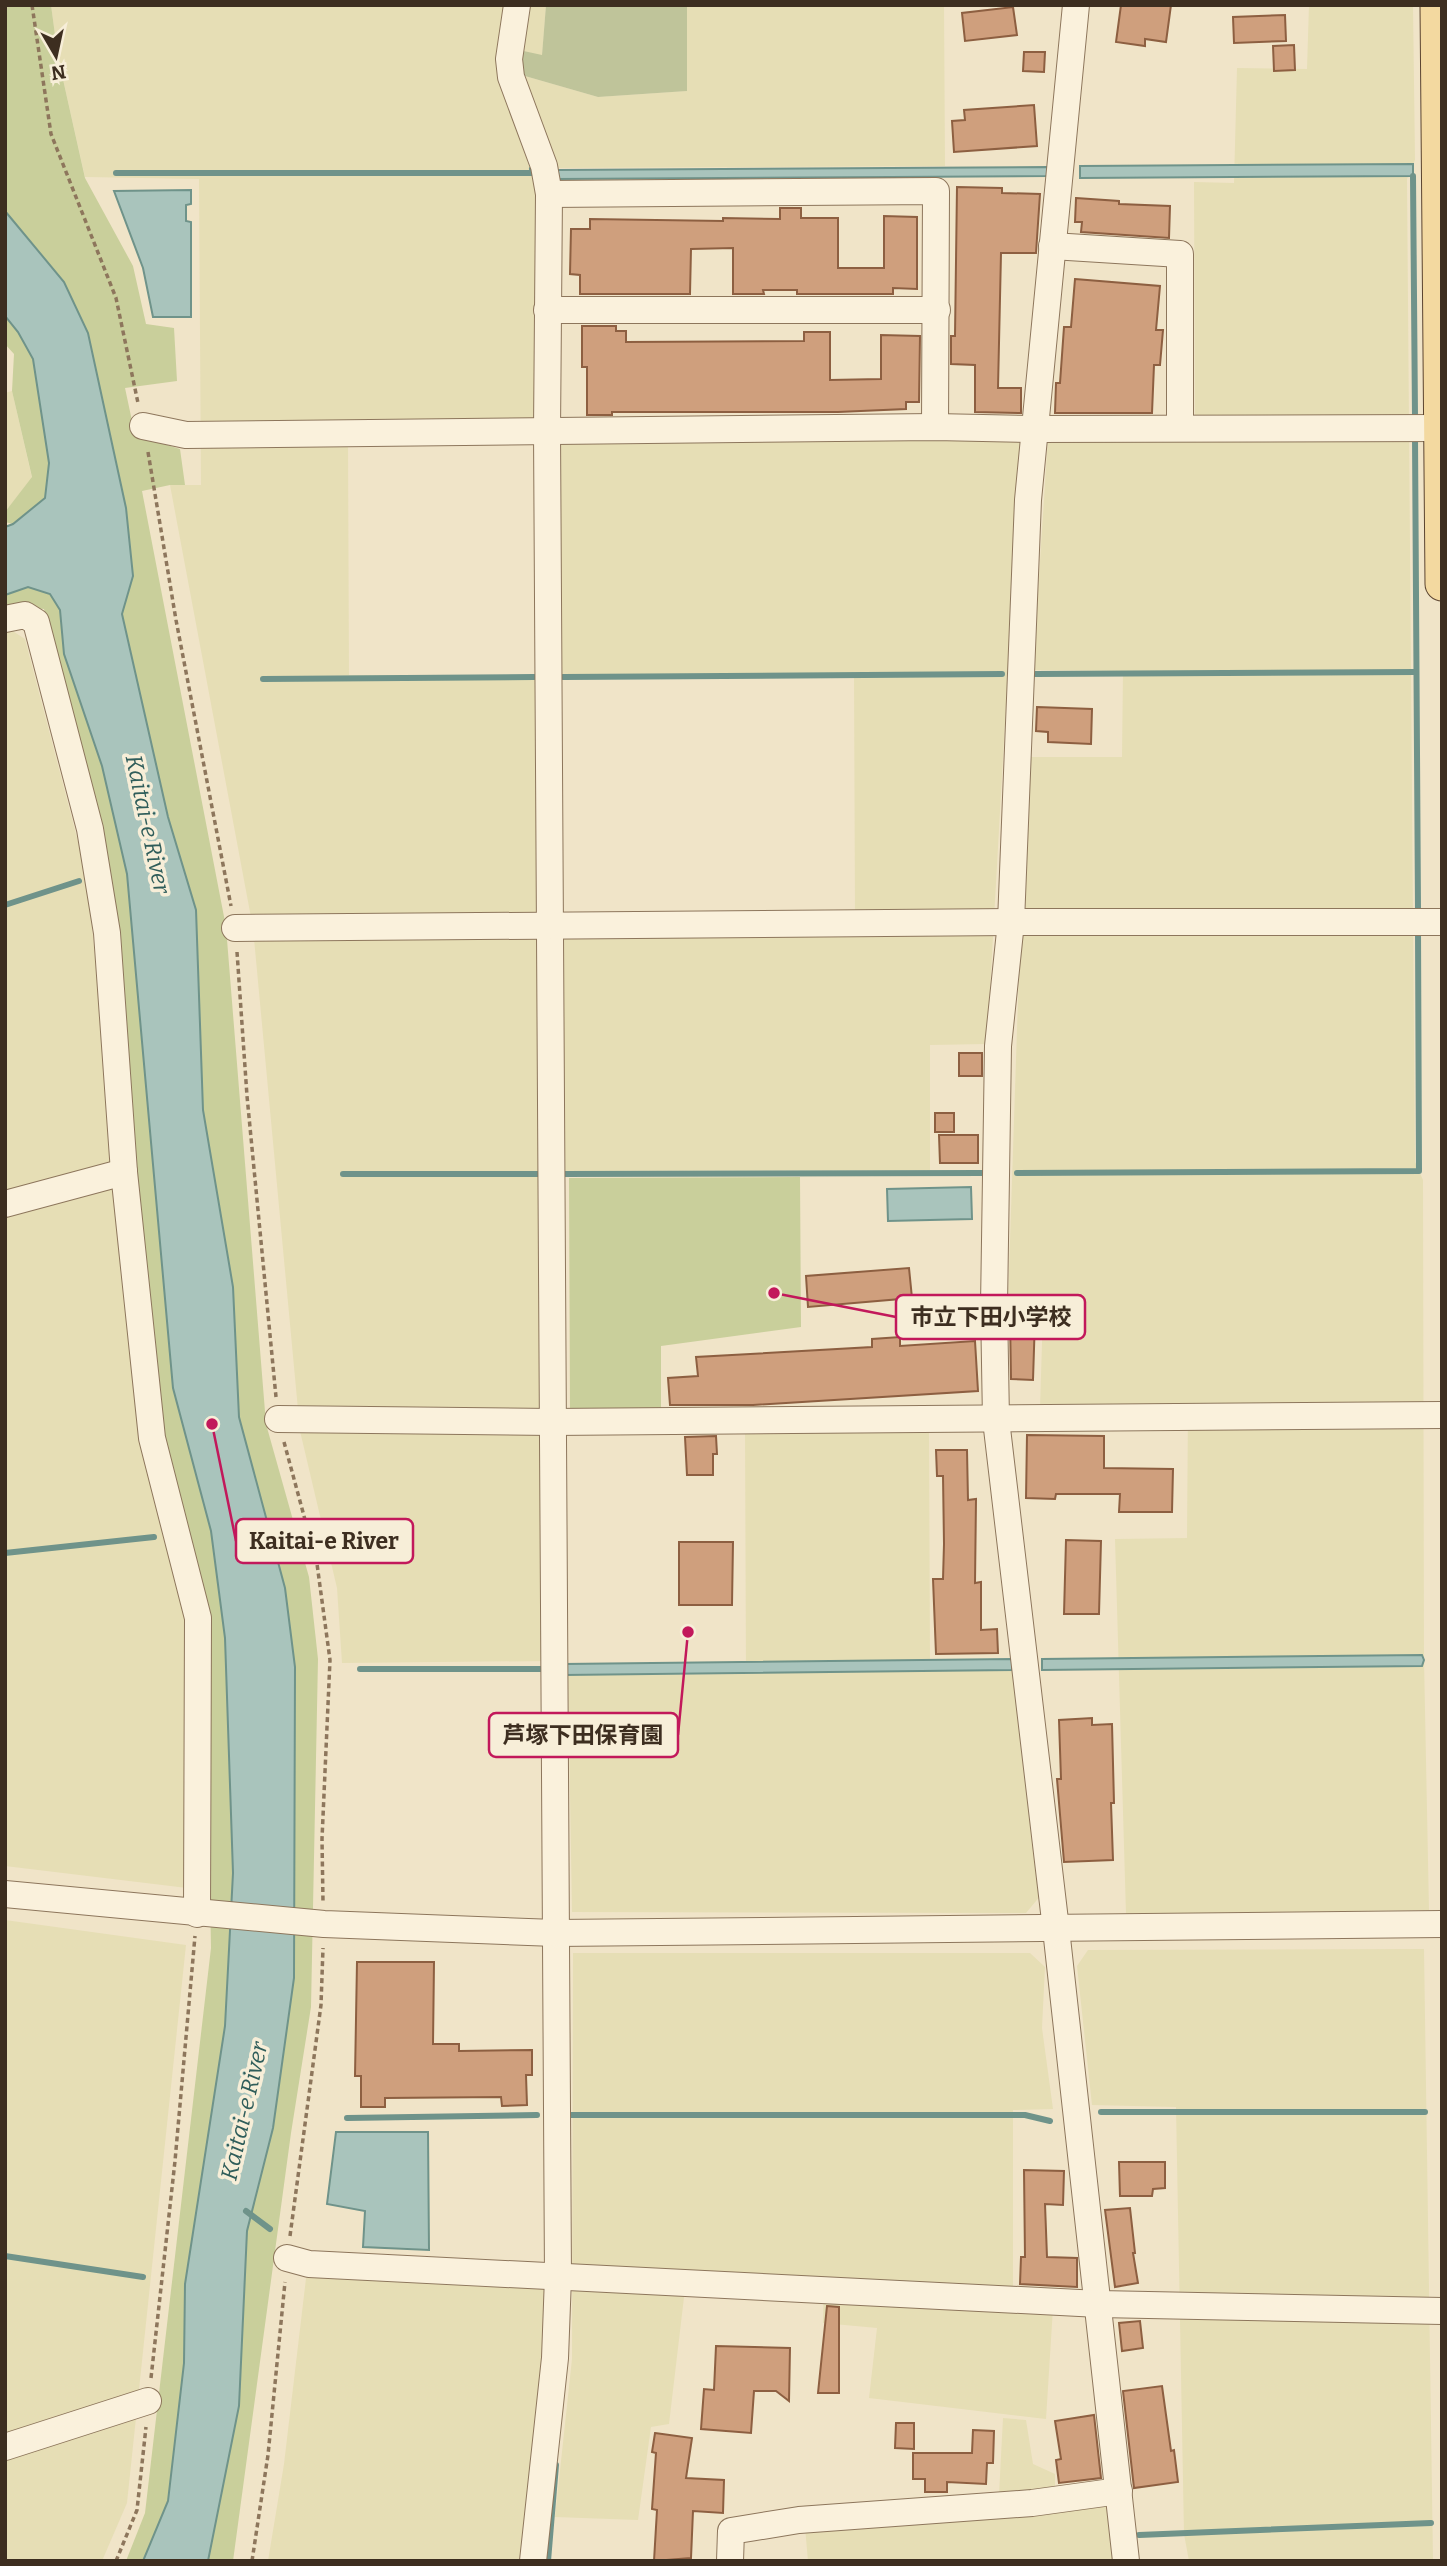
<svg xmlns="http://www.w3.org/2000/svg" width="1447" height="2566" font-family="Bitter,'Noto Sans JP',serif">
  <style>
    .farmland { fill: #e6deb5 }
    .green { fill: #c9cf9b }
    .cemetery { fill: #bfc49a }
    .water { fill: #a9c4bc; stroke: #6f938a; stroke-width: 2 }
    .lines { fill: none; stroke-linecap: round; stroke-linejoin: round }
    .stream { stroke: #6f938a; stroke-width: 6 }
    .building { fill: #cf9f7d; stroke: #8d5f41; stroke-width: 2 }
    .minor-casing { stroke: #8d765c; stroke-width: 28 }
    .major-casing { stroke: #5b4430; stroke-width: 35 }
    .path { stroke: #8d765c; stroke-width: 3.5; stroke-dasharray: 5 3.5; stroke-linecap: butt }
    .minor { stroke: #faf1dc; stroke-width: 26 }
    .major { stroke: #f3d9a0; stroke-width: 33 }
    .labels { text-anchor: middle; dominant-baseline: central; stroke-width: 7; stroke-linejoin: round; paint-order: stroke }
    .water-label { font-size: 23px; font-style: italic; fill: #2f5d5a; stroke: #f7eed8 }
    .leader { fill: none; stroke: #c2185b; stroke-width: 2.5 }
    .callout-dot { fill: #c2185b; stroke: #f7eed8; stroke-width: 2.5 }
    .callout { fill: #f7eed8; stroke: #c2185b; stroke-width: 2.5 }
    .callout-label { font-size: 23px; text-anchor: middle; font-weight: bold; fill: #3d2e20 }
  </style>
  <rect width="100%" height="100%" fill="#f0e4c8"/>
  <g class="farmland">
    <path d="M51,5H506L497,69L537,190V440L348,441L349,675H538L548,1661L342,1663L337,1588L300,1431L253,928L170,485H201L199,179L85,177L58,57Z"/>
    <path d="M525,5H546L542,56L519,50Z"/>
    <path d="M687,5H944L945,166L550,168L518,74L598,97L686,91Z"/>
    <path d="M1309,5H1413L1415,160L1407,179L1415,1162L1423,1180L1424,1660L1429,1910L1126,1914L1115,1539L1187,1538L1188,1408H1040L1043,1311L1008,1302L1026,757H1122L1123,671L1033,670L1048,437H1195L1194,182L1234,183L1237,68L1307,69Z"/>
    <path d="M12,391L32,478L5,512V393Z"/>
    <path d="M1021,436L987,1044L930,1045V1170L562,1171V918L855,916L854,675L561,677L559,439Z"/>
    <path d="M11,630L25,639L87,876L143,1445L192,1613L187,1888L5,1866V632Z"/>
    <path d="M929,1429L930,1665L1015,1666L1041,1895L1026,1913L572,1912L568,1675L746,1674L745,1430Z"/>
    <path d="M5,1920L186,1945L127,2503L102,2561H5Z"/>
    <path d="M1424,1949L1433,2561H1189L1184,2534L1176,2107L1092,2105L1077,1966L1088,1950Z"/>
    <path d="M573,1953H1030L1045,1967L1042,2028L1053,2109L1013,2110V2304L1053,2308L1046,2419L869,2398L877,2328L823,2323L824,2277L687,2272L669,2424L651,2427L638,2520L555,2517L572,2359Z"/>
    <path d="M307,2270L544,2286L545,2361L522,2561H268L284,2464Z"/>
    <path d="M1003,2418L1026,2420L1033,2464L1055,2474V2511L1110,2504L1116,2561H808L805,2527L998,2514Z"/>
  </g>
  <g class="green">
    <path d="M5,5H51L58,57L85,178L133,266L146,324L174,328L177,381L125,388L135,435L180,449L185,485H170L142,491L226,927L266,1424L309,1577L318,1659L311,2007L291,2133L233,2561H208L239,2406L247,2231L273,2128L294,1978L295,1667L285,1588L239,1417L233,1287L203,1110L196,910L168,817L122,614L133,576L126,508L88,333L64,282L5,211Z"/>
    <path d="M5,316L18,332L33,359L49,463L45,498L13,524L5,522V512L32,477L12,391L14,354L5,344Z"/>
    <path d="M28,587L50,593L60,610L64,654L102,766L127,874L173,1388L211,1531L225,1638L233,1873L225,2026L185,2284L184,2363L168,2501L143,2561H126L145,2513L211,1948L205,1615L158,1420L108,871L44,609L7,606L5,595Z"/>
    <path d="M800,1177L801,1327L661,1346V1410L570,1411L569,1178Z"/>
  </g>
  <path class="cemetery" d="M546,5H687V91L598,97L518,74L519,50L542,55Z"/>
  <g class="water">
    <path d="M1413,164V176L1080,178V166Z"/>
    <path d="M1048,167V176L557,179V170Z"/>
    <path d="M191,190V204L186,205V221L191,222V317H153L143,268L114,191Z"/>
    <path d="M5,211L64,282L88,333L126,508L133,576L122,614L168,817L196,910L203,1110L233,1287L239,1417L285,1588L295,1667L294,1978L273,2128L247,2231L239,2406L208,2561H143L168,2501L184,2363L185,2284L225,2026L233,1873L225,1638L211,1531L173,1388L127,874L102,766L64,654L60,610L50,594L28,587L5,595V527L13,524L45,498L49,463L33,359L18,332L5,316Z"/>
    <path d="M971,1187L972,1219L888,1221L887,1189Z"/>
    <path d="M1422,1655L1424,1660L1422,1666L1042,1670V1659Z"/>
    <path d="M1012,1659V1670L564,1675V1664Z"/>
    <path d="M336,2132H428L429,2250L363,2247L365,2211L327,2204Z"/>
  </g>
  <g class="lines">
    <g class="stream">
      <path d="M116,173H534L532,169"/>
      <path d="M1413,176L1415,416"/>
      <path d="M1415,438L1418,910"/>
      <path d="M1035,674L1416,672"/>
      <path d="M563,677L1002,674"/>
      <path d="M263,679L534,677"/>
      <path d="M5,905L79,881"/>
      <path d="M1017,1173L1419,1171L1418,931"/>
      <path d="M343,1174H541"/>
      <path d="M563,1174L982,1173"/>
      <path d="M5,1553L154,1537"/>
      <path d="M360,1669H543"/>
      <path d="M1101,2112H1425"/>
      <path d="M569,2115H1025L1050,2121"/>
      <path d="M347,2118L537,2115"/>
      <path d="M246,2211L270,2229"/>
      <path d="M5,2256L143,2277"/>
      <path d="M1139,2535L1431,2523"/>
      <path d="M548,2561L556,2465"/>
    </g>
  </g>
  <g class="building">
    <path d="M1121,5H1171L1166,42L1145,39V46L1116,42Z"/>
    <path d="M1013,7L1017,35L965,41L962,13Z"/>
    <path d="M1285,15L1286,41L1234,43L1233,17Z"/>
    <path d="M1294,45L1295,70L1274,71L1273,46Z"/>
    <path d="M1024,52H1045L1044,72L1023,71Z"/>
    <path d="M1034,105L1037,146L954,152L952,121L965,120L964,110Z"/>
    <path d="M957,187L1002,188V193L1040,194L1036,253H1001L998,388H1021V413L975,412V365L951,364V336H955Z"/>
    <path d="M1076,198L1119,201V204L1170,206L1169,238L1081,232L1082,222H1075Z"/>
    <path d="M780,208H801V218H838V268H884V216L917,217V289L893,288V294H797V290H763L764,294H733V248L691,249L690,294H580V275L570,274L571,229H590V219L723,221V218L780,219Z"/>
    <path d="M1075,279L1160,286L1156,330H1163L1160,365H1154L1152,413H1055L1056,383H1060L1064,327H1071Z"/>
    <path d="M582,326H616V331H626V342L804,341V332H830V380L881,379V335L920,336L919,402H906V409L838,412H612V415H587V367H582Z"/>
    <path d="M1037,707L1092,709L1091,744L1048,742V732L1036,731Z"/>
    <rect x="959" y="1053" width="23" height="23"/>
    <rect x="935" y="1113" width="19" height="19"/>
    <path d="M939,1135H978V1163H940Z"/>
    <path d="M909,1268L912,1298L808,1307L806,1276Z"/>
    <path d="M1010,1318H1035L1033,1380L1011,1379Z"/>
    <path d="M900,1337V1346L975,1341L978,1391L753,1405H670L668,1378L698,1376L696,1357L872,1347V1339Z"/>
    <path d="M1027,1435L1104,1436V1468L1173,1469L1172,1512H1119L1120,1494H1056L1055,1499L1026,1498Z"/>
    <path d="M716,1436L717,1454H713V1475H687L685,1437Z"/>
    <path d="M936,1450H967L968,1500L976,1499L975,1583L981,1582V1630L997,1629L998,1653L936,1654L933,1579H943L944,1544L943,1476H937Z"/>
    <path d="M1066,1540L1101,1541L1099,1614H1064Z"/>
    <path d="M679,1542H733L732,1605H679Z"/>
    <path d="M1092,1718V1725L1112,1724L1114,1803H1111L1113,1860L1064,1862L1057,1779H1061L1059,1720Z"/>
    <path d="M357,1962H434L433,2044H459V2051L532,2050V2075H526L527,2105L502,2106L501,2097L385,2098V2107H361V2076H355Z"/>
    <path d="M1119,2162H1165V2188L1153,2189L1152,2196H1120Z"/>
    <path d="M1024,2170L1064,2171L1063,2205L1045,2204L1047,2257L1077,2258V2287L1020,2284L1021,2257H1025Z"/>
    <path d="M1130,2208L1135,2253H1133L1138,2283L1115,2287L1105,2210Z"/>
    <path d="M827,2306L839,2307V2393H818Z"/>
    <path d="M1140,2321L1143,2348L1122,2351L1119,2323Z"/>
    <path d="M716,2346L790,2348L789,2401L776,2391H754L751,2433L701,2429L704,2389L714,2390Z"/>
    <path d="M1162,2386L1171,2451L1174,2450L1178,2482L1134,2488L1123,2391Z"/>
    <path d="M1094,2415L1101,2478L1059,2483L1056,2460L1061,2459L1055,2421Z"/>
    <path d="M896,2423H914V2449L895,2448Z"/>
    <path d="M973,2430L994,2431L993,2463H987L986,2484L947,2482V2492H925V2479H913V2453H972Z"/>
    <path d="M655,2433L692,2438L686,2478L724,2480L723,2513L693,2511L691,2558L654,2561L657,2510L652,2509L656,2453L652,2452Z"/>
  </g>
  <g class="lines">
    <defs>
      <g id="minor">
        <path d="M517,5L509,59L511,77L544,166L549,194L547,431L558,2277L555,2358L533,2561"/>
        <path d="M1076,5L1028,500L1011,922L998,1046L994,1306L996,1420L1056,1929L1126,2561"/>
        <path d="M549,194L936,191L935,427"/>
        <path d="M1052,246L1180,254V428"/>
        <path d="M547,310H937"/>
        <path d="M143,426L186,435L935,427L1034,429L1442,428"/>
        <path d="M5,619L25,615L36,622L90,829L107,933L124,1172L152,1438L198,1618L197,1914"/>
        <path d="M235,928L1011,922H1442"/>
        <path d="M5,1204L124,1172"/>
        <path d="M278,1419L552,1422L1442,1415"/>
        <path d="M5,1894L324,1924L555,1933L1442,1924"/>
        <path d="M287,2258L309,2264L1099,2304L1442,2311"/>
        <path d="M5,2447L148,2401"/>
        <path d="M730,2561L731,2531L799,2520L1032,2503L1119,2491"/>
      </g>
      <path id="major" d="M1437,5L1442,584"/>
    </defs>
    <use href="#minor" class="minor-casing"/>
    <use href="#major" class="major-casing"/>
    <g class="path">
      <path d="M32,5L51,134L116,298L138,403"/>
      <path d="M148,452L176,620L231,906"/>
      <path d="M237,952L247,1096L276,1397"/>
      <path d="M284,1442L317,1564L330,1660L322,1839L323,1902"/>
      <path d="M290,2236L321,2005L323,1948"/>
      <path d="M151,2378L175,2161L195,1936"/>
      <path d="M116,2561L137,2510L146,2427"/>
      <path d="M252,2561L268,2455L285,2282"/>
    </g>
    <use href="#minor" class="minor"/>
    <use href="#major" class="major"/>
  </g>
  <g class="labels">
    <g class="water-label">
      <text transform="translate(148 824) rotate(78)">Kaitai-e River</text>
      <text transform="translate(244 2111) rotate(-77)">Kaitai-e River</text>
    </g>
  </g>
  <path class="leader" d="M774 1293L896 1317M212 1424L236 1541M688 1632L678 1735"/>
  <g class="callout-dot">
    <circle cx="774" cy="1293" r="7"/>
    <circle cx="212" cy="1424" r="7"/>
    <circle cx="688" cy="1632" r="7"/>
  </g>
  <g class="callout">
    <rect x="896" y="1295" width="189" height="44" rx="7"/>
    <rect x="236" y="1519" width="177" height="44" rx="7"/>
    <rect x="489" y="1713" width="189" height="44" rx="7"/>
  </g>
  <g class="callout-label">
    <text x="991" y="1325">市立下田小学校</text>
    <text x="324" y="1549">Kaitai-e River</text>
    <text x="583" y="1743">芦塚下田保育園</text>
  </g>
  <rect width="1447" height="2566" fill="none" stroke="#3d2e20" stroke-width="14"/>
  <g transform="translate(56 56) rotate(171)" stroke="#f7eed8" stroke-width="5" paint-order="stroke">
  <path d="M0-5L12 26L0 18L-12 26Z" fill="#3d2e20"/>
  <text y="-10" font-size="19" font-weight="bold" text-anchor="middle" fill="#3d2e20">N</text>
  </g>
</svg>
